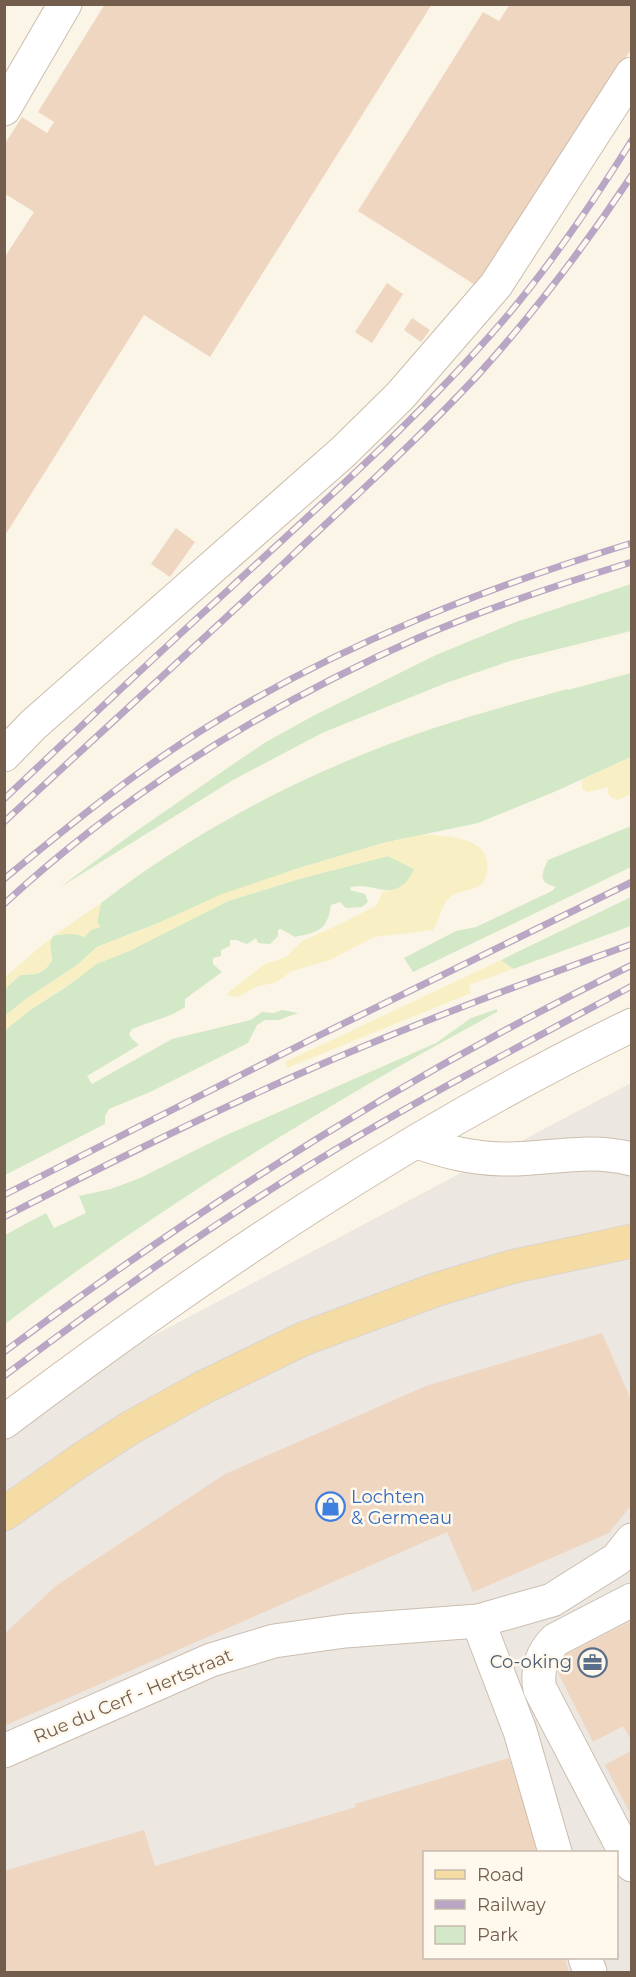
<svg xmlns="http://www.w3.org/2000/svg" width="636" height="1977" font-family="Montserrat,sans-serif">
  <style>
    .industrial { fill: #ece7e1; fill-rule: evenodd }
    .green { fill: #d2e8c6 }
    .sand { fill: #f8f0c4 }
    .building { fill: #efd6c1 }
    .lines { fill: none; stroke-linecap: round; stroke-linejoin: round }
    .minor-casing { stroke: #ccbdae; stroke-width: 35 }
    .major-casing { stroke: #dbd5d1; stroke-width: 35 }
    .minor { stroke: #fff; stroke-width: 33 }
    .major { stroke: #f5dca4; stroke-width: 33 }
    .rail-casing { stroke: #b8a6c4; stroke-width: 7 }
    .rail { stroke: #fef8ed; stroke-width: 4.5; stroke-dasharray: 14; stroke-linecap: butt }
    .labels { text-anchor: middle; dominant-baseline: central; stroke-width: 5; stroke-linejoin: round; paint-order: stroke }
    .shop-label { font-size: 18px; fill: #366cbe; stroke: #fef8ed; text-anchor: start }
    .service-label { font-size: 18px; fill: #4e5e75; stroke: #fef8ed; text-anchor: end }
    .street-label { font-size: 18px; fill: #735d4d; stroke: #fef8ed }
  </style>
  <rect width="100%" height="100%" fill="#fbf5e7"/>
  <path class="industrial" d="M631,1083V1972H5L4,1441L132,1347ZM424,1852H616V1958H424Z"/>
  <g class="green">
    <path d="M631,584V631L510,661L446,683L322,733L233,780L59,888L125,839L226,769L266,742L313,716L436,655L516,622Z"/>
    <path d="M631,673V757L554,792L478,823L383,843L296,869L97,947L77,965L26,999L5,1016V989L20,975C36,974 42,975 52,961L50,943L53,936C64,934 74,932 84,937L97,922L101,903C200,827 313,769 431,729C475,714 521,702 567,689L568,690Z"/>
    <path d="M631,826V867L413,972L404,958L456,931L476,927L552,891L556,887C538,883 541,874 548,860Z"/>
    <path d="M388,856L414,869C398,908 377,881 351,887L350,890L365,894L368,902L362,907L346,908L340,902L331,905C327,931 318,932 295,937L281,929L278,930V936L270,944L258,943L256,938L247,944L236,940H230V946L221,950V956L213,958V964L222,972L185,999V1007C170,1018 150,1021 132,1029L129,1034L132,1039L139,1045L87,1076L92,1084L172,1039L251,1020L262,1012L274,1013L282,1010L298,1013L279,1020H265L257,1025L248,1043L150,1092L109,1109L105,1116V1124L5,1175V1030L30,1010L66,987L96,964L129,951L228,901L302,878Z"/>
    <path d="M631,897V926L513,969L501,960Z"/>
    <path d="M497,1009V1012C326,1105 160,1206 5,1324V1235L46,1213L54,1228L86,1213L79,1196L111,1189L140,1178L222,1137L436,1043L471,1018Z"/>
  </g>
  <g class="sand">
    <path d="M631,757V794L618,800L612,798L608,793V787L588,792L582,789L583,779Z"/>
    <path d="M425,834C446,837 485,836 487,863C488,868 487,877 484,881C476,892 460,889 450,897C440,906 441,919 433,930L374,937L330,960L292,971L277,982L256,987L238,997L227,995L230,991L265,964L286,957L302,941L336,926L377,905L382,892C399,889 407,886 414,869L388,856L302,878L228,901L129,951L96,964L80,977L30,1010L5,1030V1016L26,999L77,965L97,947L145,929L222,894L296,869L383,843Z"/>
    <path d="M101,903L97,922L101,927L91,930L84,937C74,932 64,934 53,936L50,943L52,961C42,975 36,974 20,975L5,989V977L53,936Z"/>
    <path d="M501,960L513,969L469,985L471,993L287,1068L285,1062Z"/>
  </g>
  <g class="building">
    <path d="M105,4H432L210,357L144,315L4,537V258L34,212L7,195L4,199V145L22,117L47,133L54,122L38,112Z"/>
    <path d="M510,4H632V48L480,288L358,211L483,12L499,21Z"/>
    <path d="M387,283L403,294L372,343L355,332Z"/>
    <path d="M412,318L430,330L421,342L404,330Z"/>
    <path d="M176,528L195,542L170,577L151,564Z"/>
    <path d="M602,1333L632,1402V1504L609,1533L473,1592L447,1532L4,1726V1634L57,1585L225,1474L426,1386Z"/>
    <path d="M632,1621V1742L623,1726L593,1742L552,1661Z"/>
    <path d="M632,1750V1817L605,1765Z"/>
    <path d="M509,1758L519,1789L523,1787L542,1852H424V1958H568L565,1959L569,1972H4V1871L144,1830L155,1866L356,1807L355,1804Z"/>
  </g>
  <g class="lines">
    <defs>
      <g id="minor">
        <path d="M4,109L65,4"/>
        <path d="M4,755L33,725L343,452L400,396L496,285L632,74"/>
        <path d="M417,1142C447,1152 470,1158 502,1159C546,1160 588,1147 632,1159"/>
        <path d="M4,1422C202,1273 408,1133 632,1025"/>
        <path d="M632,1600L555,1640C542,1653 536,1670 540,1689L632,1865"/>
        <path d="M478,1621L520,1731L555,1852"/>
        <path d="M4,1751L211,1660L274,1641L345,1631L478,1621L552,1600L617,1559L632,1540"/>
        <path d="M585,1958L590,1972"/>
      </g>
      <path id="major" d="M4,1514L79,1461L130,1428L202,1388L303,1339L435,1290L511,1267L632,1241"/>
    </defs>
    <use href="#minor" class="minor-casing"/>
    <use href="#major" class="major-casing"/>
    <use href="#minor" class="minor"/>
    <use href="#major" class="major"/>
    <defs>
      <g id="rail">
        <path d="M4,799C78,729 151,660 226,592C320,505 417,420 501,323C550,266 592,204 632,140"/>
        <path d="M4,822C102,731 201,642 298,550C358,494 420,437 477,376C534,313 585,246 632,175"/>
        <path d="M4,879C71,824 138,769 212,724C342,644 485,588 632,543"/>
        <path d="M4,904C125,792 268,705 418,638C487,608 560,584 632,562"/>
        <path d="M4,1195L316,1037L632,882"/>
        <path d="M4,1217C99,1168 193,1121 290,1078C402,1028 516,986 632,944"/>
        <path d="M4,1352C201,1205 411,1073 632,965"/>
        <path d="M4,1376C112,1295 222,1217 338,1148C434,1091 533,1039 632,986"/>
      </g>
    </defs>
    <use href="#rail" class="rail-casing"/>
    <use href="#rail" class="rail"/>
  </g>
  <defs>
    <symbol id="shop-ring" viewBox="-11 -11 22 22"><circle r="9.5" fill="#fef8ed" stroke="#3f7fe0" stroke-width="1.5"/><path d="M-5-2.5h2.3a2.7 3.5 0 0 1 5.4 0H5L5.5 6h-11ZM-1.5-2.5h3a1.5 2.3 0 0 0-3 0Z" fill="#3f7fe0"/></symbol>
    <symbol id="office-ring" viewBox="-11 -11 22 22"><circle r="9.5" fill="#fef8ed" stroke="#5c6f8a" stroke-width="1.5"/><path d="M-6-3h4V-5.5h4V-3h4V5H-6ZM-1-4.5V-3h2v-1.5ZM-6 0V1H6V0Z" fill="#5c6f8a"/></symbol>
  </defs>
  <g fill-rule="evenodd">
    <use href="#shop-ring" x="314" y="1490" width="33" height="33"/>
    <use href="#office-ring" x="576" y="1646" width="33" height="33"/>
  </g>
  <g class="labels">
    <g class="shop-label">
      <text x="351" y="1497">Lochten<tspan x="351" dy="21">&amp; Germeau</tspan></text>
    </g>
    <g class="service-label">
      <text x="572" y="1662">Co-oking</text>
    </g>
    <g class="street-label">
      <text transform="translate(133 1696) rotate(-23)">Rue du Cerf - Hertstraat</text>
    </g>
  </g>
  <rect width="636" height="1977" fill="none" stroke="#735d4d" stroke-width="12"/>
  <rect x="423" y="1851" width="195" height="108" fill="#fef8ed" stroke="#c6baad" stroke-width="1.5"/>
  <rect x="435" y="1870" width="30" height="9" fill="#f5dca4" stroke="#c6baad" stroke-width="1.5"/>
  <text x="477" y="1881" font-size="18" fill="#735d4d">Road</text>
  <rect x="435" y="1900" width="30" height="9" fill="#b8a6c4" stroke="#c6baad" stroke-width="1.5"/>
  <text x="477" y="1911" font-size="18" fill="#735d4d">Railway</text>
  <rect x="435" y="1926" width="30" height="18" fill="#d2e8c6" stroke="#c6baad" stroke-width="1.5"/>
  <text x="477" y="1941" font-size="18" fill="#735d4d">Park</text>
</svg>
